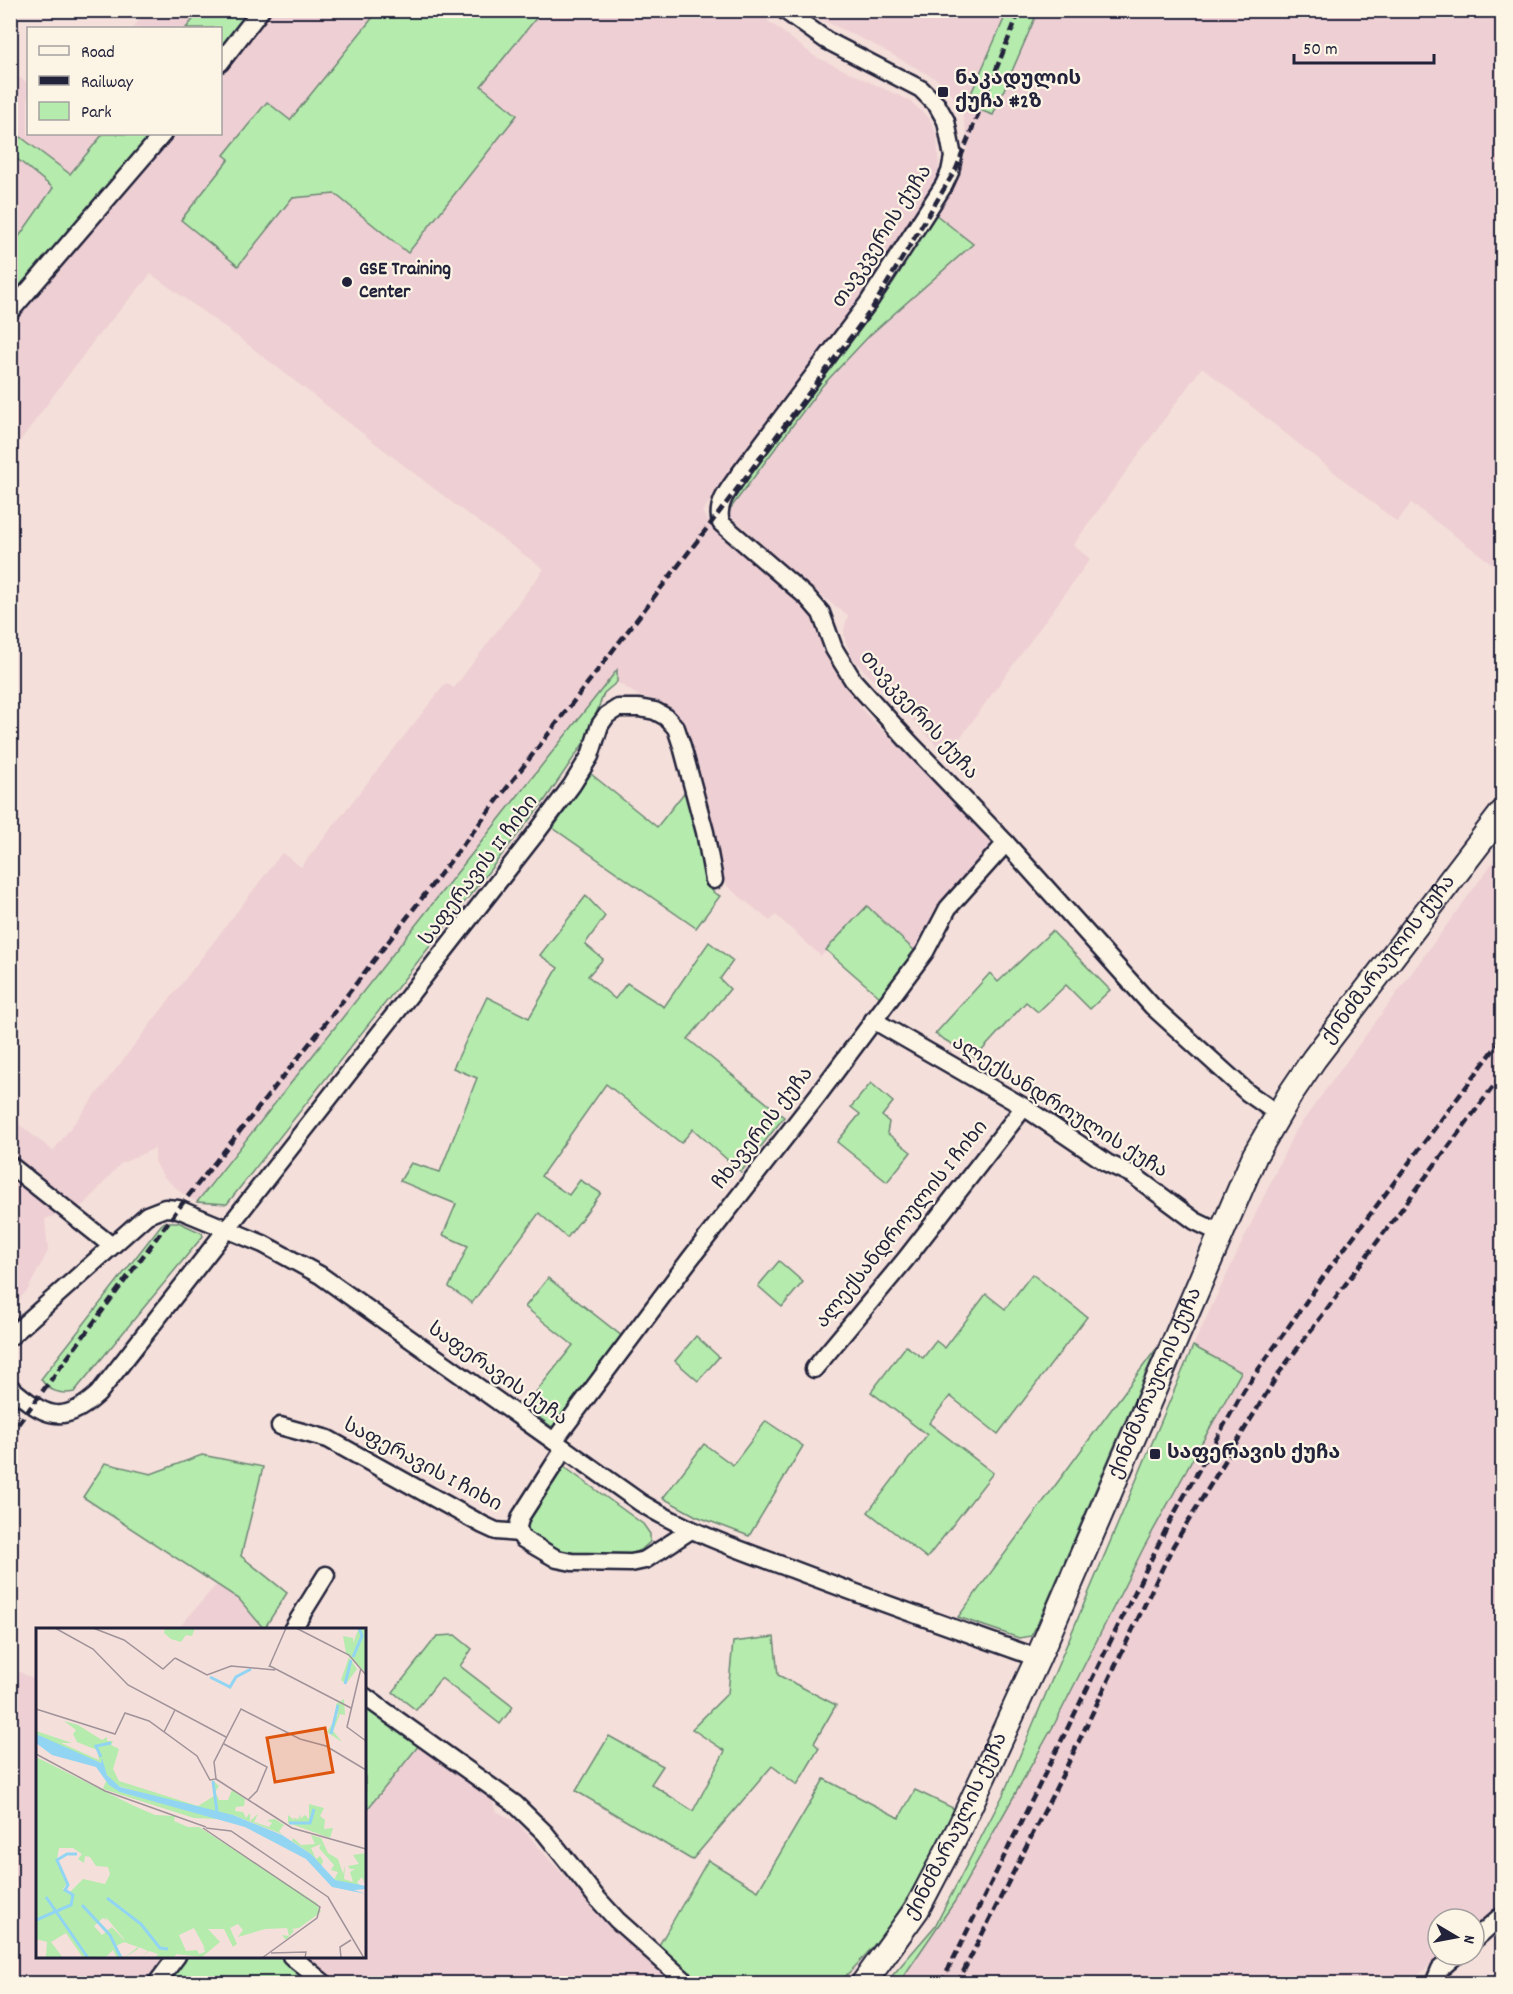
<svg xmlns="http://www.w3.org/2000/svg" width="1513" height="1994" font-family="Dekko,'Noto Sans Georgian',sans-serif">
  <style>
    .built { fill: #eecfd3 }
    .green { fill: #b5ebad; stroke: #6c8674; stroke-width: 1.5 }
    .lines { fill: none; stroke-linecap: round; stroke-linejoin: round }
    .minor-casing { stroke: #22223b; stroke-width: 21 }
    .secondary-casing { stroke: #22223b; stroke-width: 28 }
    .minor { stroke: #fcf5e5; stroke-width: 16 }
    .secondary { stroke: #fcf5e5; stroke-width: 24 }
    .rail { stroke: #22223b; stroke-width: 4.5; stroke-dasharray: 9 4.5; stroke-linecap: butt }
    .poi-dot { fill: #22223b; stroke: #fcf5e5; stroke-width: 2 }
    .labels { text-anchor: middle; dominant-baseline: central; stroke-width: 4.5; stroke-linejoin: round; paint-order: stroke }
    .poi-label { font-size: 20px; font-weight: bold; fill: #22223b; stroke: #fcf5e5; text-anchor: start }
    .street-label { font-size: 20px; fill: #22223b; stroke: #fcf5e5 }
    .inset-river { fill: none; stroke: #91d5f3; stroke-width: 3 }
    .inset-road { fill: none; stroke: #a0939a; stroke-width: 1.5 }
    .view { fill: #de560e; fill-opacity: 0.15; stroke: #de560e; stroke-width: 3 }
    .inset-edge { fill: none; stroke: #22223b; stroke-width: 3 }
  </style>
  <rect width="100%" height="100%" fill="#f4dfda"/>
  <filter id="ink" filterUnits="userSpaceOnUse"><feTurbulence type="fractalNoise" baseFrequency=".0167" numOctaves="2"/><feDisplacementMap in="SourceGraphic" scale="12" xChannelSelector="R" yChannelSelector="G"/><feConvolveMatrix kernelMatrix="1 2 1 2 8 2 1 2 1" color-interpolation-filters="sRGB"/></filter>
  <g filter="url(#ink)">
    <g class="built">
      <path d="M147,11H200L186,28H133Z"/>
      <path d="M268,11H755L814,56L910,101L929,118L937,134L939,173L928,198L853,311L702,512L715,531L722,533L813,612L820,630L850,690L864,712L999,844L917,953L867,906L821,956L776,915L770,921L727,886L719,871L711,827L686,728L672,709L659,701L639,696L617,682L616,671L197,1202L183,1194L163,1176L155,1162V1148L120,1164L85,1204L45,1219L48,1251L28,1289L11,1309V1118L53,1151L282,853L301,867L446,683L454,688L544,569L458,507L238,337L151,274L95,339L11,453V324L171,134H220L221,72Z"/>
      <path d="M804,11H1502V571L1411,503L1397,522L1202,367L1073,545L1090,559L947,756L853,659L845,640L844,630L848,615L813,590L727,513L822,386L870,335L959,174L969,143L962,112L955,99L940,81L875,45Z"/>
      <path d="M11,71L28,84V134H103L70,174L15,132L11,139Z"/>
      <path d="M11,154L53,188L11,248Z"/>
      <path d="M1502,850V1906L1474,1929V1919H1438V1955H1443L1408,1983L899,1984L955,1901L1055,1723L1144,1547L1241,1372L1193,1346L1294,1133Z"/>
      <path d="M217,1584L239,1599L262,1629L177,1630Z"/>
      <path d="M10,1668L37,1680L38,1956L165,1957L145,1983H11Z"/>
      <path d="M420,1744L491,1797L496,1811L517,1822L595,1912L667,1978V1983H337L303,1957L364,1956L365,1812Z"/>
    </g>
    <g class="green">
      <path d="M1008,10L1038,11L993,115L966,105Z"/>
      <path d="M200,11H250L221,49L220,28H186Z"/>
      <path d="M378,11H542L481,86L517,115L408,253L335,194L292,198L238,266L181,220L229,159L224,155L267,102L290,120Z"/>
      <path d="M14,132L70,174L103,134H152L21,288L11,281V248L53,188L11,154V139Z"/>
      <path d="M935,214L973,244L870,335L822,386L727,513V505Z"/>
      <path d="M617,670V682L604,693L587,738L545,800L227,1204L197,1202Z"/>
      <path d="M591,774L657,827L688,788L700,832L706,878L713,892L720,896L696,928L553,828Z"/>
      <path d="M586,896L605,916L585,944L603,959L588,976L615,999L627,983L664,1007L709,942L733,961L720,979L730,989L688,1039L784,1117L741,1172L693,1129L681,1143L606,1084L541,1176L569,1195L580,1180L601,1193L567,1238L539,1213L472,1303L449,1287L468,1246L443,1235L456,1204L400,1181L411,1163L440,1172L477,1078L453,1068L487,997L529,1018L558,968L540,955Z"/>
      <path d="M867,906L917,953L881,998L826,950Z"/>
      <path d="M1052,931L1110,990L1090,1009L1066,985L1038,1012L1026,1002L975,1058L935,1034L990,973L998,982Z"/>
      <path d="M871,1083L893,1102L882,1116L889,1122L887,1133L911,1152L887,1182L837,1142L860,1114L851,1107Z"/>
      <path d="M165,1222H178L202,1233L203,1236L74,1392C61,1395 48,1391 41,1379L161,1225Z"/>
      <path d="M779,1261L803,1282L782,1307L758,1286Z"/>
      <path d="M1032,1274L1087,1317L998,1434L950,1396L929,1423L993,1473L927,1558L868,1512L927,1435L871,1392L906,1346L923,1358L936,1341L945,1348L986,1294L1005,1309Z"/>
      <path d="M548,1278L623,1337L552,1427L525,1406L573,1345L525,1307Z"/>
      <path d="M696,1336L719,1357L698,1381L675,1361Z"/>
      <path d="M1193,1346L1241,1372L1144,1547L1055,1723L955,1901L899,1983H886L935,1926L1003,1795Z"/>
      <path d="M1156,1349L1038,1623L1031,1636L1019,1638L958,1617Z"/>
      <path d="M766,1421L803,1446L749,1536L696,1516L663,1498L704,1444L733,1465Z"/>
      <path d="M202,1455L263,1467L241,1556L287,1593L264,1629L239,1599L83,1497L105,1463L151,1474Z"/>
      <path d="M563,1466L643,1524L650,1534V1542L642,1549L629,1555H567L532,1540L525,1524Z"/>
      <path d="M455,1635L472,1649L460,1666L513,1707L500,1724L441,1678L416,1710L393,1692L437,1636Z"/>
      <path d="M774,1637L778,1675L836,1705L814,1743L819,1748L797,1785L772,1766L692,1860L576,1791L609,1736L663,1766L651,1784L693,1811L725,1751L692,1729L728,1693L733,1642Z"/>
      <path d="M365,1706L420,1744L365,1812Z"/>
      <path d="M824,1779L899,1818L915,1790L957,1810C923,1872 891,1936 838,1983H695L658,1947L708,1860L758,1891Z"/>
      <path d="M185,1956L282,1957L315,1983L164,1984Z"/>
    </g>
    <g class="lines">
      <defs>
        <g id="minor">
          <path d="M784,10L826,40L921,89L937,105L946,121L953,157L950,172L944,185L868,303L741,472C730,488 715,503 721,523L808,598L821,613L834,649L853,680L909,742L1006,843L1152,1006L1248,1093L1278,1114"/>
          <path d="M220,63L261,10"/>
          <path d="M10,312L163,134"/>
          <path d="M873,1020L1024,1107L1107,1163L1133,1175L1195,1221L1222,1234"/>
          <path d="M10,1165L112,1246"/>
          <path d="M10,1337L147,1215L165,1208L178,1209L263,1244L320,1275L641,1503C688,1532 740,1550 792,1569C873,1600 956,1629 1038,1658"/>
          <path d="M814,1369L905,1260L1024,1107"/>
          <path d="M10,1387C44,1416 62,1427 98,1394L537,832L572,785L590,756L600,725L607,715L618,708H639L655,711L666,717L676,728L682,746L705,832L714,880"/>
          <path d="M280,1426L328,1439L483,1525L496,1531L519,1533"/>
          <path d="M554,1441L690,1259L818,1095L925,952L948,908L1006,843"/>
          <path d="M519,1533L523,1539L557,1559L572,1562L631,1563L645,1560L691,1530"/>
          <path d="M519,1533L518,1526L521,1516L564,1449"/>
          <path d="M292,1630L326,1575"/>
          <path d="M364,1696L515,1804L545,1833L596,1897L617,1920L683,1979L681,1984"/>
          <path d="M1474,1940L1502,1915"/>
          <path d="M291,1956L325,1984"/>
          <path d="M156,1984L177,1956"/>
          <path d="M1437,1984L1435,1981L1440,1969L1456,1955"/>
        </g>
        <g id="secondary">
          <path id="s1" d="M863,1984L917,1909L960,1827L1038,1658L1255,1155L1291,1093L1314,1059L1502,813"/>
        </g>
      </defs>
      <use href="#minor" class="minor-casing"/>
      <use href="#secondary" class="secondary-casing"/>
      <use href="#minor" class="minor"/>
      <use href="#secondary" class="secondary"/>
      <g class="rail">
        <path d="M10,1435L178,1209L321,1029L718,514L871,310L956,169L1020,10"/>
        <path d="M941,1984L1170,1521L1244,1390L1329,1269L1502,1039"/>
        <path d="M957,1984L1064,1772L1173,1546L1279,1373L1502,1075"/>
      </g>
    </g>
  </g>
  <g class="poi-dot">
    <rect x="937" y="86" width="12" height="12" rx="3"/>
    <circle cx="347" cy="282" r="6"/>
    <rect x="1149" y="1448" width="12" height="12" rx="3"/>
  </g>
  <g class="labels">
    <g class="poi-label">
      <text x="955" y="80">ნაკადულის<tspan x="955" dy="23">ქუჩა #2ზ</tspan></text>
      <text x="359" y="270">GSE Training<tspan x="359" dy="23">Center</tspan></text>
      <text x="1167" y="1454">საფერავის ქუჩა</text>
    </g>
    <g class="street-label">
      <text transform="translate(883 237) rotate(-57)">თავკვერის ქუჩა</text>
      <text transform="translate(918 716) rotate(48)">თავკვერის ქუჩა</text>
      <text transform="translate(480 871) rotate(-53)">საფერავის II ჩიხი</text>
      <text stroke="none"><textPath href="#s1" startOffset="1156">ქინძმარაულის ქუჩა</textPath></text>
      <text transform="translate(1059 1108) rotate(32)">ალექსანდროულის ქუჩა</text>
      <text transform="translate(764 1129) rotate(-52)">ჩხავერის ქუჩა</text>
      <text transform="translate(903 1225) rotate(-51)">ალექსანდროულის I ჩიხი</text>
      <text transform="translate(497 1375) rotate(35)">საფერავის ქუჩა</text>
      <text stroke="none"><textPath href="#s1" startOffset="670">ქინძმარაულის ქუჩა</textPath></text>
      <text transform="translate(422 1466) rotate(28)">საფერავის I ჩიხი</text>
      <text stroke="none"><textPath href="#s1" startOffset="184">ქინძმარაულის ქუჩა</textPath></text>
    </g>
  </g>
  <g transform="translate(36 1628)">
    <rect width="330" height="330" fill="#f4dfda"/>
    <path d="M129,0H159L156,8L150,7L145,14L135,11L128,5ZM323,0H330V45L310,25L307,8L317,10V15ZM313,29L321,41L310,56L305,52ZM308,71L309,87L304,86L297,103L306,114L291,104L302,87L300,76ZM28,93L42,97L66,112L71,109V113H77L75,117L83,121L77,141L83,153L162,178L178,168L176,152L183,158L179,164L183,172H192L196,162L209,171L208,178L200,179L199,183L207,184L210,190L214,185V193L222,186L218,194L233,199L236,195L231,192L239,191L248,197L243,203L246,206L197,187L167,182L82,158L71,147L66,133L65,135L30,121L0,106V103L36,115H25L63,132L61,122L41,114L37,106L40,102ZM0,129L96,177L119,187L139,188L138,193L152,199H163L281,275L285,284L263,300L256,301L258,303L250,312L246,307L253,308L251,300L229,301L202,309L207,302L202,296L194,300L201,316L197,319L188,301H172L184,314L166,329L140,326L138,330H119L122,326L113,323L104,330L112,323L103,319L102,321L88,330L102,319L88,314L80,318L87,330H81L77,322L69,330H47L30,305L15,314L27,330L10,329L11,314L0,311ZM23,220H37L46,226L42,231L48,235L49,228L54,229L60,238L72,239L74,246L69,256L47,251L32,266L27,261L31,255L21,231ZM69,288L88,311V312L76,299L66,307L58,298L67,290L71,292ZM158,300L170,322L167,318L169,324L163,326L161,322L150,323L143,307ZM70,153L86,164L183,191L158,190L67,161ZM273,176L288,180L284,188L289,192L288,201L297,200L294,210L244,192L252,195V187L259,193L257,190L262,191L265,186L264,191L269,187L273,191ZM275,207L285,210L292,225L302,231L307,246L309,237L308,251L317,254L314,244L319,241H314L312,238L323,236L317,227L330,225V258L326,249L321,254L324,258L298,252L302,244L295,242L298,237L283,220L285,216L275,220L280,231L284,228L287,233L285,239L275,226L256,213L257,210L265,217L279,216Z" fill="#b5ebad" fill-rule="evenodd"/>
    <path d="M0,106L65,135L66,130L71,147L84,159L197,187L246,207L275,226L299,252L330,258V261L318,262L330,266L296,259L270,231L209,199L84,164L73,157L60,139L16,127L0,115Z" fill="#91d5f3"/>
    <path class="inset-river" d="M317,29L326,8L323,0M174,49L194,59L200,49L215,41M309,56L315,32M295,106L302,77M65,129L60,118L75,115M177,153L181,184M253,195H274L278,181M10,269L52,330M71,270L105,296L124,320L132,321M46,277L74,307L85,330M0,292L35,277L37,267L29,262L32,257L21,232L31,226H41"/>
    <path class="inset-road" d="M19,0L57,21L92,57L190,109M57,0L88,12L127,41L139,30M260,0L313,27L330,47M139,30L171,47L195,38L239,42M234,38L315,80M233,39L250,0M325,40L311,99L330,113M0,81L79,106L89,85L113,93L161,128L174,152L180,151L178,134L205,81L264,111L290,118L330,142M128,104L139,82M188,116L231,139L221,163L212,172M0,126L69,163L170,199M180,151L256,200L330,221M167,200L284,279L281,290L226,330M170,200L195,203L292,269L328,330M235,325L270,324L269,330M305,330L304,319L315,312"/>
    <path class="view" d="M289,100L297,144L239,154L231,110Z"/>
    <rect width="330" height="330" class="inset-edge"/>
  </g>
  <rect width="1513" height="1994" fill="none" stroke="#fcf5e5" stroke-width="36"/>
  <rect x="18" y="18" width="1477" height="1958" fill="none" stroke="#22223b" stroke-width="2" filter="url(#ink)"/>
  <rect x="27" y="27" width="195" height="108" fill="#fcf5e5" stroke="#a5a1a1" stroke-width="1.5"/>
  <rect x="39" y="46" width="30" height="9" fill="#fcf5e5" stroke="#a5a1a1" stroke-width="1.5"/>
  <text x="81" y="57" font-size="18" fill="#22223b">Road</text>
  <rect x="39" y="76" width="30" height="9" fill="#22223b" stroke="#a5a1a1" stroke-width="1.5"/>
  <text x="81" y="87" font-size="18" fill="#22223b">Railway</text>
  <rect x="39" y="102" width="30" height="18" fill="#b5ebad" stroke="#a5a1a1" stroke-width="1.5"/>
  <text x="81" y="117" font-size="18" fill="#22223b">Park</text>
  <g transform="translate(1456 1937) rotate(100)"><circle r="28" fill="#fcf5e5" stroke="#a5a1a1" stroke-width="1.5"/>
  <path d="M0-4.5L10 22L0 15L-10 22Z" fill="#22223b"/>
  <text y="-9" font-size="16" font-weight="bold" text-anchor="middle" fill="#22223b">N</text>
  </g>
  <path d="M1294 54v9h140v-9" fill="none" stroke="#22223b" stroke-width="3"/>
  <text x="1303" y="54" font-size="18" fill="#22223b" stroke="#fcf5e5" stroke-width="4.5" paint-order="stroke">50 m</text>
</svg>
